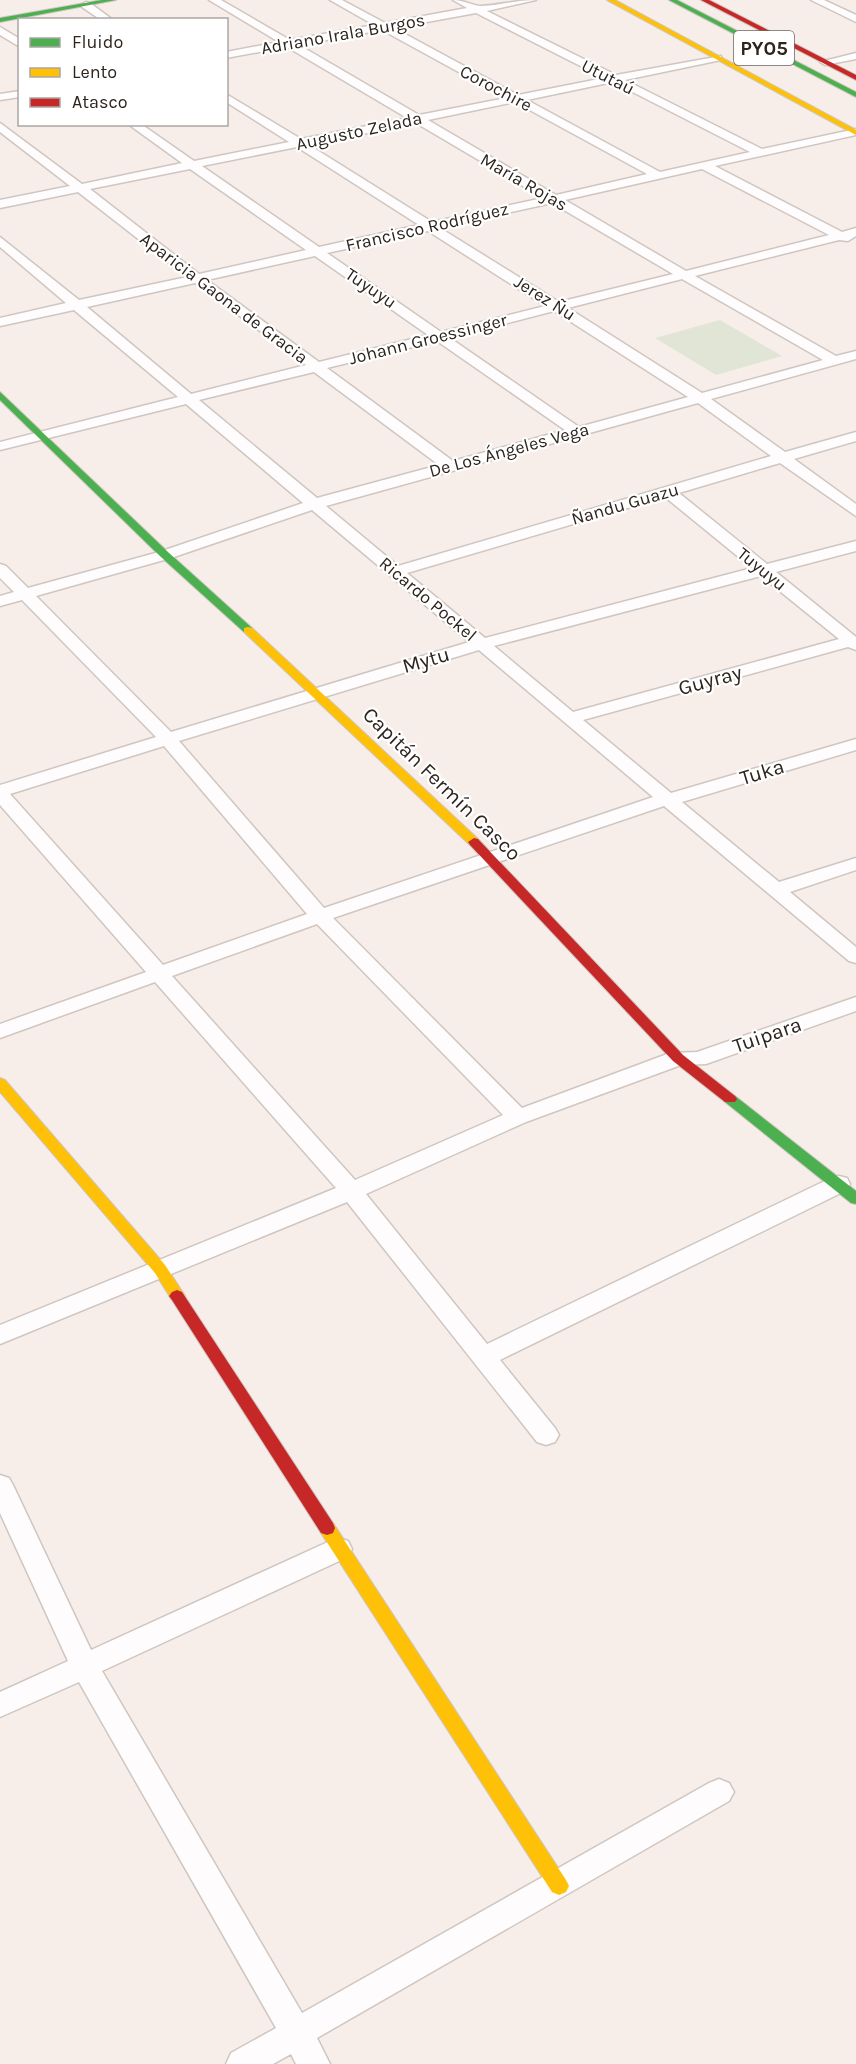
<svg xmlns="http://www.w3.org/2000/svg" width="856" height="2064" font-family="Karla,sans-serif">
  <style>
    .green { fill: #e0e5d5 }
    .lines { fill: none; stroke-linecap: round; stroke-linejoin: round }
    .street-casing { stroke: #cfc6c1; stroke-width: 3 }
    .fast-casing { stroke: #cfc6c1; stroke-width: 2 }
    .slow-casing { stroke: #cfc6c1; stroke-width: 2 }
    .jam-casing { stroke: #cfc6c1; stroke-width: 2 }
    .street { fill: #fefcfc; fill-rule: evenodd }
    .fast { fill: #4caf50; fill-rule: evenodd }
    .slow { fill: #ffc107; fill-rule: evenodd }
    .jam { fill: #c62828; fill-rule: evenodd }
    .labels { text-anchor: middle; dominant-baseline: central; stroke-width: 4.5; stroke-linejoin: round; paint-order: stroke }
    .far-street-label { font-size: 18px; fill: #2d241e; stroke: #fff }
    .shield { fill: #fff; stroke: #6c6662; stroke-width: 1.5 }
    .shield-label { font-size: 20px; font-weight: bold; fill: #2d241e }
    .street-label { font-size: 21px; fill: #2d241e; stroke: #fff }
  </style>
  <rect width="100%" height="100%" fill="#f7eeea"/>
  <path class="green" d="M720,320L782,356L716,375L655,338Z"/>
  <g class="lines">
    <defs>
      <g id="street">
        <path d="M209,0H221L290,40L374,25L330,0H342L385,23L467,8L453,0C464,0 473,6 481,6C500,5 517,0 536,0L487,11L616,75L721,56V60L625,80L762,149L856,129V135L715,166L842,232L856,228V236L848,241L839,240L695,276L836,356L856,351V359L711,399L785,452L856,432V441L794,459L856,504V516L780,463L679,493L767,564L856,541V551L776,572L856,637V650L848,647L583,720L671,793L856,739V750L682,802L779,882L856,858V870L790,892L856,947V963L849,961L664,806L333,918L522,1108L670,1053L697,1052L856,997V1011L706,1064L681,1065L526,1122L366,1194L487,1344L831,1178L839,1176L847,1178L850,1184L847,1190L500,1360L555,1428L559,1435L555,1442L546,1445L537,1442L347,1202L0,1344V1325L336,1188L155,982L0,1038V1024L146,972L0,805V785L156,737L22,600L0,606V596L14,592L0,578V564L6,566L28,588L159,552L303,503L186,404L0,450V442L178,397L74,310L0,326V318L66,303L0,247V237L79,300L187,277L78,192L0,208V200L70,186L0,132V123L82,184L182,163L128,124H141L194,161L289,142L226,102V94L301,139L407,118L287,47L226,58V52L279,42ZM476,13L604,78L518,95L394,28ZM382,30L506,98L419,115L299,45ZM613,82L750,152L660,172L527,100ZM515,102L647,174L556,195L428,120ZM416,123L543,198L432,222L309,145ZM297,147L419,225L319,247L202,166ZM190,169L306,250L199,274L90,189ZM702,169L829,235L686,271L565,200ZM552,203L673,274L559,302L440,228ZM428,231L545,306L441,332L327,253ZM315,256L428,335L319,362L207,280ZM682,279L823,360L702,393L568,308ZM195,283L306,365L191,394L87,307ZM554,311L688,397L579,427L450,338ZM437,341L565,430L453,461L327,368ZM314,372L439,465L317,498L199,400ZM698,403L771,456L398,566L326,506ZM665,497L752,568L485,638L407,573ZM312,510L469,642L171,732L36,596L171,558ZM761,576L839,639L573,712L494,646ZM479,650L653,797L324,908L179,741ZM164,746L307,914L163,965L10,794ZM317,924L503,1115L355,1180L172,976Z"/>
        <path d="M811,0H824L856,15V22Z"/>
        <path d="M86,2L90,3L113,20H101L82,7L81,5Z"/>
        <path d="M0,27L20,39V47L0,35Z"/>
        <path d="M856,53V59L825,65L820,62Z"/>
        <path d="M20,91V97L0,100V94Z"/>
        <path d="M0,1475L9,1478L13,1485L91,1650L330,1541L339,1538L348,1541L352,1549L348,1557L102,1671L302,2013L709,1783L719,1779L729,1783L734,1792L729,1801L317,2038L330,2064H296L291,2054L273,2064H226L231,2053L276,2028L79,1682L0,1717V1692L68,1661L0,1513Z"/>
      </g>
      <g id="fast">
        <path d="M102,0H116L0,22V18Z"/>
        <path d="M669,0H677L856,92V97Z"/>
        <path d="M0,392L169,553L252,628V632H244L161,557L0,400Z"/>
        <path d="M730,1094L735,1096L856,1191V1204L851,1203L725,1102L723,1099Z"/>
      </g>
      <g id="slow">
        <path d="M607,0H615L856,130V135Z"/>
        <path d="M248,627L252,628L478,839L480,842L478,845H470L244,632V628Z"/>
        <path d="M0,1078L5,1080L165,1265L185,1296L182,1300H172L155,1273L0,1092Z"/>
        <path d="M327,1521L333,1523L566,1880L569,1886L566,1892L559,1895L552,1892L321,1533L319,1528L321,1523Z"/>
      </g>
      <g id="jam">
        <path d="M701,0H709L856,75V80Z"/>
        <path d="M474,838L478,839L683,1055L735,1096L737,1099L735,1102H725L673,1061L470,845L468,842Z"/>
        <path d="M177,1290L182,1292L333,1523L335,1528L333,1533L327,1535L321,1533L172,1300L169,1296L172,1292Z"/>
      </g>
    </defs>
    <use href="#street" class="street-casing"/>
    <use href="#fast" class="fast-casing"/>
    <use href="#slow" class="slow-casing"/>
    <use href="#jam" class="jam-casing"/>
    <use href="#street" class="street"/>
    <use href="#fast" class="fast"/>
    <use href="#slow" class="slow"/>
    <use href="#jam" class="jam"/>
  </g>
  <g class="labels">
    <g class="far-street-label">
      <text transform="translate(343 34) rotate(-10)">Adriano Irala Burgos</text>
      <text transform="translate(608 77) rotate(27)">Ututaú</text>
      <text transform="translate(496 88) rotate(28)">Corochire</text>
      <text transform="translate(359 131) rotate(-12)">Augusto Zelada</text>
      <text transform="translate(524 182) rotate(30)">María Rojas</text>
      <text transform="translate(427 227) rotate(-13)">Francisco Rodríguez</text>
      <text transform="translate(371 288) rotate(34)">Tuyuyu</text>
      <text transform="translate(224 298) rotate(37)">Aparicia Gaona de Gracia</text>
      <text transform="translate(545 298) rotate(32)">Jerez Ñu</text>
      <text transform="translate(428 339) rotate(-14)">Johann Groessinger</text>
      <text transform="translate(509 450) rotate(-15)">De Los Ángeles Vega</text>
      <text transform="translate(625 504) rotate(-16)">Ñandu Guazu</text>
      <text transform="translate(762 569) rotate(39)">Tuyuyu</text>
      <text transform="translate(428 599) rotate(40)">Ricardo Pockel</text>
    </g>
    <rect class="shield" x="734" y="31" width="60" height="34" rx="4.5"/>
    <g class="shield-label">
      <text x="764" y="48">PY05</text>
    </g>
    <g class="street-label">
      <text transform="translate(426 660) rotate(-16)">Mytu</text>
      <text transform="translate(710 680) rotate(-15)">Guyray</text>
      <text transform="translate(762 772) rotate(-17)">Tuka</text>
      <text transform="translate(442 784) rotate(44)">Capitán Fermín Casco</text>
      <text transform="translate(767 1035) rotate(-19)">Tuipara</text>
    </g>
  </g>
  <rect x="18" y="18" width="210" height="108" fill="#ffffff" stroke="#aba7a5" stroke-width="1.5"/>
  <rect x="30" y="38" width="30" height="9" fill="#4caf50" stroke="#aba7a5" stroke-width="1.5"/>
  <text x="72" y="48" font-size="18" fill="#2d241e">Fluido</text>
  <rect x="30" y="68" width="30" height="9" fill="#ffc107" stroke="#aba7a5" stroke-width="1.5"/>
  <text x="72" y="78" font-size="18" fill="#2d241e">Lento</text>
  <rect x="30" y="98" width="30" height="9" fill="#c62828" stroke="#aba7a5" stroke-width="1.5"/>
  <text x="72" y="108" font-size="18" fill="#2d241e">Atasco</text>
</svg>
